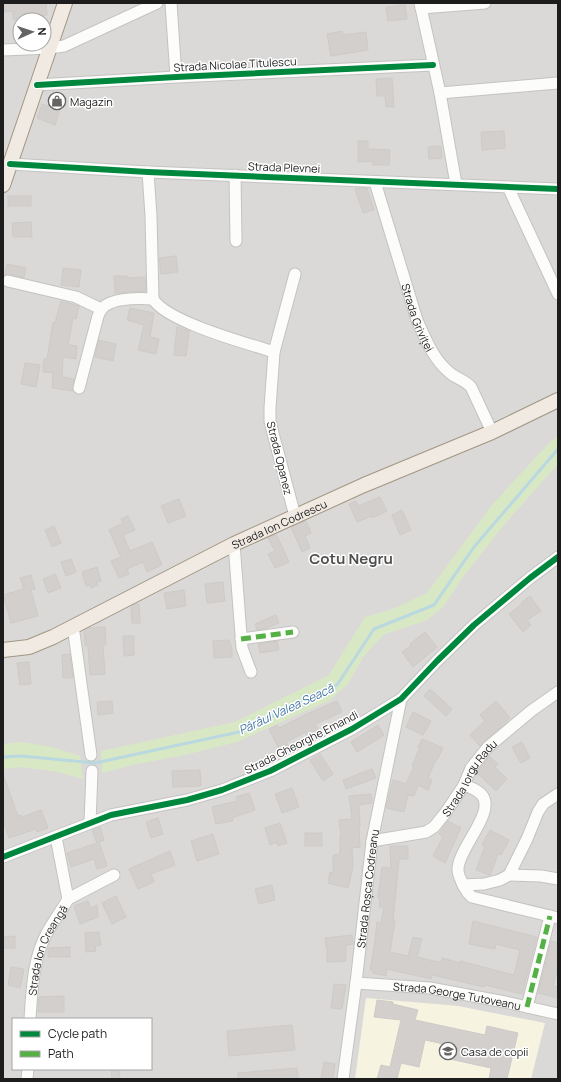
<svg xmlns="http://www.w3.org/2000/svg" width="561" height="1082" font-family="Manrope,sans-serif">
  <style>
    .residential { fill: #dad9d7; fill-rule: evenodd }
    .education { fill: #f6f4e0 }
    .grass { fill: #d9e8c4 }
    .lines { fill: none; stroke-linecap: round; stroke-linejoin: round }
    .stream { stroke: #b9d8df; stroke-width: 3 }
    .building { fill: #d2cfcd; stroke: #cecac7 }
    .minor-casing { stroke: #c4c3c2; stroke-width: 13 }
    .major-casing { stroke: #a19682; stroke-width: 16 }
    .minor { stroke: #fcfcfb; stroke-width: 11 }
    .major { stroke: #f0eae3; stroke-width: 14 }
    .quiet { stroke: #55b145; stroke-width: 5; stroke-dasharray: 10 5; stroke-linecap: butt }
    .cycleway-casing { stroke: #fff; stroke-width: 8 }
    .cycleway { stroke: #00873e; stroke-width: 6 }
    .labels { text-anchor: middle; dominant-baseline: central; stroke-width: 3; stroke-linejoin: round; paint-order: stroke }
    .street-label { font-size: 11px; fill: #1d1d1d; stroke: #fff }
    .poi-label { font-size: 11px; fill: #1d1d1d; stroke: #fff; text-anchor: start }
    .water-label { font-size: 12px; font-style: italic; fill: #4779a3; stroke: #fff }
    .district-label { font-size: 15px; font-weight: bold; fill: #505050; stroke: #fff }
  </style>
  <rect width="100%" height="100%" fill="#ebe9e6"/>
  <path class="residential" d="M3,3H558V1079H3ZM20,20H44V44H20ZM13,1019H151V1069H13Z"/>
  <path class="education" d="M366,998L458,1006L545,1023L531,1079H355Z"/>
  <g class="grass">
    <path d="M558,436V464L503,526L463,577L443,607L427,620L383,635L364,656L348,684L330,700L237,742L185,755L132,765L102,773L101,751L235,722L329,675L365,617L393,609L427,593L492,505L549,443Z"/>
    <path d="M22,742L52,747L80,756L83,779L58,772L22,767L3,769V744Z"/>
  </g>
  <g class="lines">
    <path class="stream" d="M3,757L21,756L95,763L239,732L337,685L374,629L434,605L474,547L558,449"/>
  </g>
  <g class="building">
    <path d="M4,3H21V4L46,3L47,15L21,17V20H13V11L4,12Z"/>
    <path d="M405,5L407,19L388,21L386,7Z"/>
    <path d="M342,31L343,35L366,32L368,50L331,56L327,34Z"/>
    <path d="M392,78L394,107H386L385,96H377L376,79Z"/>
    <path d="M42,104L60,110L55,125L37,118Z"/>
    <path d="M504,131L505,148L482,150L481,132Z"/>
    <path d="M358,141H368V149L390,150L389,165H373V161L358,162Z"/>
    <path d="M441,146L442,158L429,159L428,147Z"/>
    <path d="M360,188H367L374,210L363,213L355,189Z"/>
    <rect x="8" y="196" width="23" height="10"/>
    <path d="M31,222L32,237H13L12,223Z"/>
    <path d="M176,256L178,272L161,274L159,258Z"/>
    <path d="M7,264L26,268L24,278L10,274L5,275Z"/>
    <path d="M63,268L81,270L79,287L61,285Z"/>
    <path d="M114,276H127V278L145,277L146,291L115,293Z"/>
    <path d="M61,301L79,306L76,319L73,318L68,345L77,346L76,359L63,357L62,377L74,379L73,391L52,388L53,373L43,372L44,359H47L53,322L55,323Z"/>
    <path d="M130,308L154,313L150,337L159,339L156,354L138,350L144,325L127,320Z"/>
    <path d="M177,327L189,331L186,356L174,355Z"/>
    <path d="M99,340L116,344L113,361L95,357Z"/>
    <path d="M25,363L40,365L36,387L21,384Z"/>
    <path d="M380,497L387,511L372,518V516L357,522L349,504L356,501L358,506Z"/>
    <path d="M179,499L186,516L168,523L161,506Z"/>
    <path d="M402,510L411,530L400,535L392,515Z"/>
    <path d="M128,516L135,530L123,535L130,551L152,542L162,565L147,572L143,562L127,569L129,574L119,578L111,561L121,557L109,530L123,523L121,519Z"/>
    <path d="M306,521L311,533L305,536L310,548L302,552L291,527Z"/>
    <path d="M54,526L61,543L52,547L45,530Z"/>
    <path d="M276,534L289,562L275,568L268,554L275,551L268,538Z"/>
    <path d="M71,559L76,572L66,576L61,562Z"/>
    <path d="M97,567L101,581L97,582L98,585L91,588L90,585L86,586L82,572Z"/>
    <path d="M55,574L61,588L48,593L43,579Z"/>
    <path d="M31,575L35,589L31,590L38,616L11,623L3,595L24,589L20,578Z"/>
    <path d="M223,582L225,601L207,603L205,584Z"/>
    <path d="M184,590L186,606L167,609L164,593Z"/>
    <path d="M530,596L541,611L527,620L531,625L523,632L509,614L522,604L521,603Z"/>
    <path d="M135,604H139L140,623H132L131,606Z"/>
    <path d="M276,615L279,623L264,629L257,630L255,624Z"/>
    <path d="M105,627L106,645H103L105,674L90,675L88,646H85L84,630L89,628Z"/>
    <path d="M425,632L437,647L413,667L402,652L411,646L410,644Z"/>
    <path d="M123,636H134V655L124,656Z"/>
    <path d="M229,640L232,649V657L214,658L213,641Z"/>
    <path d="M277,641L279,650L260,653L258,644Z"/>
    <path d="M70,654L73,678H63L62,655Z"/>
    <path d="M29,662L31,684L20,685L17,663Z"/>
    <path d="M430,689L452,709L446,716L424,696Z"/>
    <path d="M112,701L113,713L98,715L97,702Z"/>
    <path d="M337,701L342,712L315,724L321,736L310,742L306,732L286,742L291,751L282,755L269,729L277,725L279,728L309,713Z"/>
    <path d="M496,701L510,718L480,746L470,735L485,721L480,715Z"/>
    <path d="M413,712L431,721L423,735L406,727Z"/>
    <path d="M378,725L384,735L357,752L351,742Z"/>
    <path d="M422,739L443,748L437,760H436L428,778L432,780L428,790L418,785L414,796L408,795L404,812L386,808L393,780L406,784L414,767L412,766L420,747H418Z"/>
    <path d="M522,742L530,758L521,763L512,747Z"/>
    <path d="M320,754L333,774L323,781L310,760Z"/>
    <path d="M489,756L498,764L495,767L507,779L496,791L477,773Z"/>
    <path d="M372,769L376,778L346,789L343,780Z"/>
    <path d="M200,770L201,786L173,787L172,771Z"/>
    <path d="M4,777L18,816L21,815L22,817L41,810L48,828L37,832L36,829L9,838L3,820V778Z"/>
    <path d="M292,788L299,807L282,813L275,794Z"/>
    <path d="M249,793L255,810L232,818L233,821L216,824L212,807L237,801L236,797Z"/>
    <path d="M371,794L372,803L359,805L360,827H359L360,847L352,848L353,867L348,888L328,883L330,872L333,873V855L340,854V836H341L339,820L352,819L349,796Z"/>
    <path d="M158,818L163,834L151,838L146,822Z"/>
    <path d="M448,821L461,828L445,863L433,856L443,837L439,834Z"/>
    <path d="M280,823L287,843L278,846L277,842L270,845L265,828Z"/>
    <path d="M100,827L104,840L99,842L107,866L97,869L94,859L71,867L67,853L97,843L92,830Z"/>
    <path d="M490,830L509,840L501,855L498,854L490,875L476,870L485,846L482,845Z"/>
    <rect x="305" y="833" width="17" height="13"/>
    <path d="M213,834L219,854L197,861L191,841Z"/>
    <path d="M390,846H408V859H399L393,921H395L390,952L408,956L413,937L422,939L417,957L438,962H442V958L460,963V961L514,975L520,950L496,944L495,949L469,944L473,921L537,937L522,994L485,985L484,987L432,975L431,979L387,969L386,976L373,973V970H370L374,948L377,922L381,923L384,907H379L380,899L378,898L382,867L391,868Z"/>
    <path d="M170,851L175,865L151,874L154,882L138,889L129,869Z"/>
    <path d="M272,885L275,900L259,904L255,889Z"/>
    <path d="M116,896L126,917L112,924L102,903Z"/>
    <path d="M88,901L91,908L97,905L98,917L80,924L74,906Z"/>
    <path d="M99,932L101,945L95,946L96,951L86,952L85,933Z"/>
    <path d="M352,935L353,944L346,945V961L327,962V947H326L325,938Z"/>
    <path d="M15,936V948H3V937Z"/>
    <path d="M551,941L558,943V968L553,986L558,987V998L538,993Z"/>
    <path d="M70,947V957H48V948Z"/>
    <path d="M11,967L24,969L20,988L8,985Z"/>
    <path d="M334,984L346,985L342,1009L331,1008Z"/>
    <path d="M64,996V1012H38L39,997Z"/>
    <path d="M377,1000L393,1002V1004L418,1010L415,1020L485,1035L487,1026L518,1033L507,1079H489L491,1068L445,1058L448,1045L425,1040L419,1067L401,1063L397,1079H377L381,1065L390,1067L401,1020L374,1017Z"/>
    <path d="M292,1025L295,1050L229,1056L227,1031Z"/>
    <path d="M324,1062L335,1064L333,1079H321Z"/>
    <path d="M297,1068L298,1079H238V1073Z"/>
    <path d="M111,1069H119L120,1079H112Z"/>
  </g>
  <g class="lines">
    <defs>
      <g id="minor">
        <path d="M171,3L176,77"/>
        <path d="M420,3L440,93L456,184"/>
        <path d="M421,8L485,3"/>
        <path d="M3,50L50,48L64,46L157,3"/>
        <path d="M37,85L176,77L433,65"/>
        <path d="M440,93L558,83"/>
        <path d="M10,164L148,172L558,189"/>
        <path d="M148,172L151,216L153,299C167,322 246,343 274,352"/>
        <path d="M235,175L236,241"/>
        <path id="s1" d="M375,182L417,320C426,340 433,359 450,373C457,379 465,380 471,387L492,432"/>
        <path d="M508,187L558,294"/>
        <path d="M8,281L76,297L101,309"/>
        <path d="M79,388L98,316C100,311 103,306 108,304C119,298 141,298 153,299"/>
        <path d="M295,516L274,437L270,421V408L274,352L295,274"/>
        <path d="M234,544L242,648L251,672"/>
        <path d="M73,626L91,755"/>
        <path d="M241,639L293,632"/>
        <path d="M464,785C470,787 476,789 481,794C498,811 457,849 458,870C458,875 461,880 463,885L484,884L500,880L509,875L527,839L538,812L543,804L558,794"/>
        <path d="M90,823L92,771"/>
        <path id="s2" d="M372,841L426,832L434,827L446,812L464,785L471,768L488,747L531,711L558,692"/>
        <path d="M3,857L111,815L187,800L222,790L270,771L352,729L401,699L437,661L474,625L530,578L558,557"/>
        <path d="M509,875L541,876L558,879"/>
        <path d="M463,885L468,893L472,897L558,918"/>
        <path d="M68,899L114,875"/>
        <path id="s3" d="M356,983L430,988L505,1002L558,1014"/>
        <path d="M527,1007L550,916"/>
        <path id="s4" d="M30,1019C32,989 33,957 48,931C54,920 62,910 68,899L56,837"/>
        <path d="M27,1079L28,1069"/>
        <path id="s5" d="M343,1079L356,983L372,841L401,699"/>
      </g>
      <g id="major">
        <path d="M3,185L65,3"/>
        <path id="s6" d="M3,650L29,647L53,637L234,544L364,485L492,432L558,400"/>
      </g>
    </defs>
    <use href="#minor" class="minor-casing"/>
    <use href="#major" class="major-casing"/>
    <use href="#minor" class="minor"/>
    <use href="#major" class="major"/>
    <g class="quiet">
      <path d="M241,639L293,632"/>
      <path d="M527,1007L550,916"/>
    </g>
    <defs>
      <g id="cycleway">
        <path d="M37,85L176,77L433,65"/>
        <path d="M10,164L148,172L558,189"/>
        <path d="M3,857L111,815L187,800L222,790L270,771L352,729L401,699L437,661L474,625L530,578L558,557"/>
      </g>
    </defs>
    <use href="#cycleway" class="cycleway-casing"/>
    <use href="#cycleway" class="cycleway"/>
  </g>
  <defs>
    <symbol id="shop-ring" viewBox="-11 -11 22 22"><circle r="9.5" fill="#fff" stroke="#656463" stroke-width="1.5"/><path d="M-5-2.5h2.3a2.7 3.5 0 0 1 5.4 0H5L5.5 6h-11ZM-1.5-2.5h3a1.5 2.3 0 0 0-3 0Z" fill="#656463"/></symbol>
    <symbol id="school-ring" viewBox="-11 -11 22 22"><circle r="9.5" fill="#fff" stroke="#656463" stroke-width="1.5"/><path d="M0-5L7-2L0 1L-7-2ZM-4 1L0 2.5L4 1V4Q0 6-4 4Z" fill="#656463"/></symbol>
  </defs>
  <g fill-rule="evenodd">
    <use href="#shop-ring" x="47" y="91" width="20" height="20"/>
    <use href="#school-ring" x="438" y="1041" width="20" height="20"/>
  </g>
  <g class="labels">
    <g class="street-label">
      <text transform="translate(235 64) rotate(-3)">Strada Nicolae Titulescu</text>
      <text transform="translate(284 167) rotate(2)">Strada Plevnei</text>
      <text stroke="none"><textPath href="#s1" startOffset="142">Strada Griviței</textPath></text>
      <text transform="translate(280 458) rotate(76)">Strada Opanez</text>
      <text stroke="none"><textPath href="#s6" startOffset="305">Strada Ion Codrescu</textPath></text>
      <text transform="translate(301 742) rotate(-27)">Strada Gheorghe Emandi</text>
      <text stroke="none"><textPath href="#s2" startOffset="125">Strada Iorgu Radu</textPath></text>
      <text stroke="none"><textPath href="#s5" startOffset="192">Strada Roșca Codreanu</textPath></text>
      <text stroke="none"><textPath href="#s4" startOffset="72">Strada Ion Creangă</textPath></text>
      <text stroke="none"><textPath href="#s3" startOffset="102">Strada George Tutoveanu</textPath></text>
    </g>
    <g class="poi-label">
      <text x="70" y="101">Magazin</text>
      <text x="461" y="1051">Casa de copii</text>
    </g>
    <g class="water-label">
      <text transform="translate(286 709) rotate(-25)">Pârâul Valea Seacă</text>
    </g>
    <g class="district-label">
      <text x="351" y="558">Cotu Negru</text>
    </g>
  </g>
  <rect width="561" height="1082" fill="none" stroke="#1d1d1d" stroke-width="8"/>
  <rect x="12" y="1018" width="140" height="52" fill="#ffffff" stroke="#a5a5a5"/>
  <rect x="20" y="1031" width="20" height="6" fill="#00873e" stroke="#a5a5a5"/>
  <text x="48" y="1038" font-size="12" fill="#1d1d1d">Cycle path</text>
  <rect x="20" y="1051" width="20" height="6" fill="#55b145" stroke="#a5a5a5"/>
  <text x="48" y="1058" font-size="12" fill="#1d1d1d">Path</text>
  <g transform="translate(32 32) rotate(87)"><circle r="19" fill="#ffffff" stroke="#a5a5a5"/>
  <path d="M0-3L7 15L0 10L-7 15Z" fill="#656463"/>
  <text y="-6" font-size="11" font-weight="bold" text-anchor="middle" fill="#1d1d1d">N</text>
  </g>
</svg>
